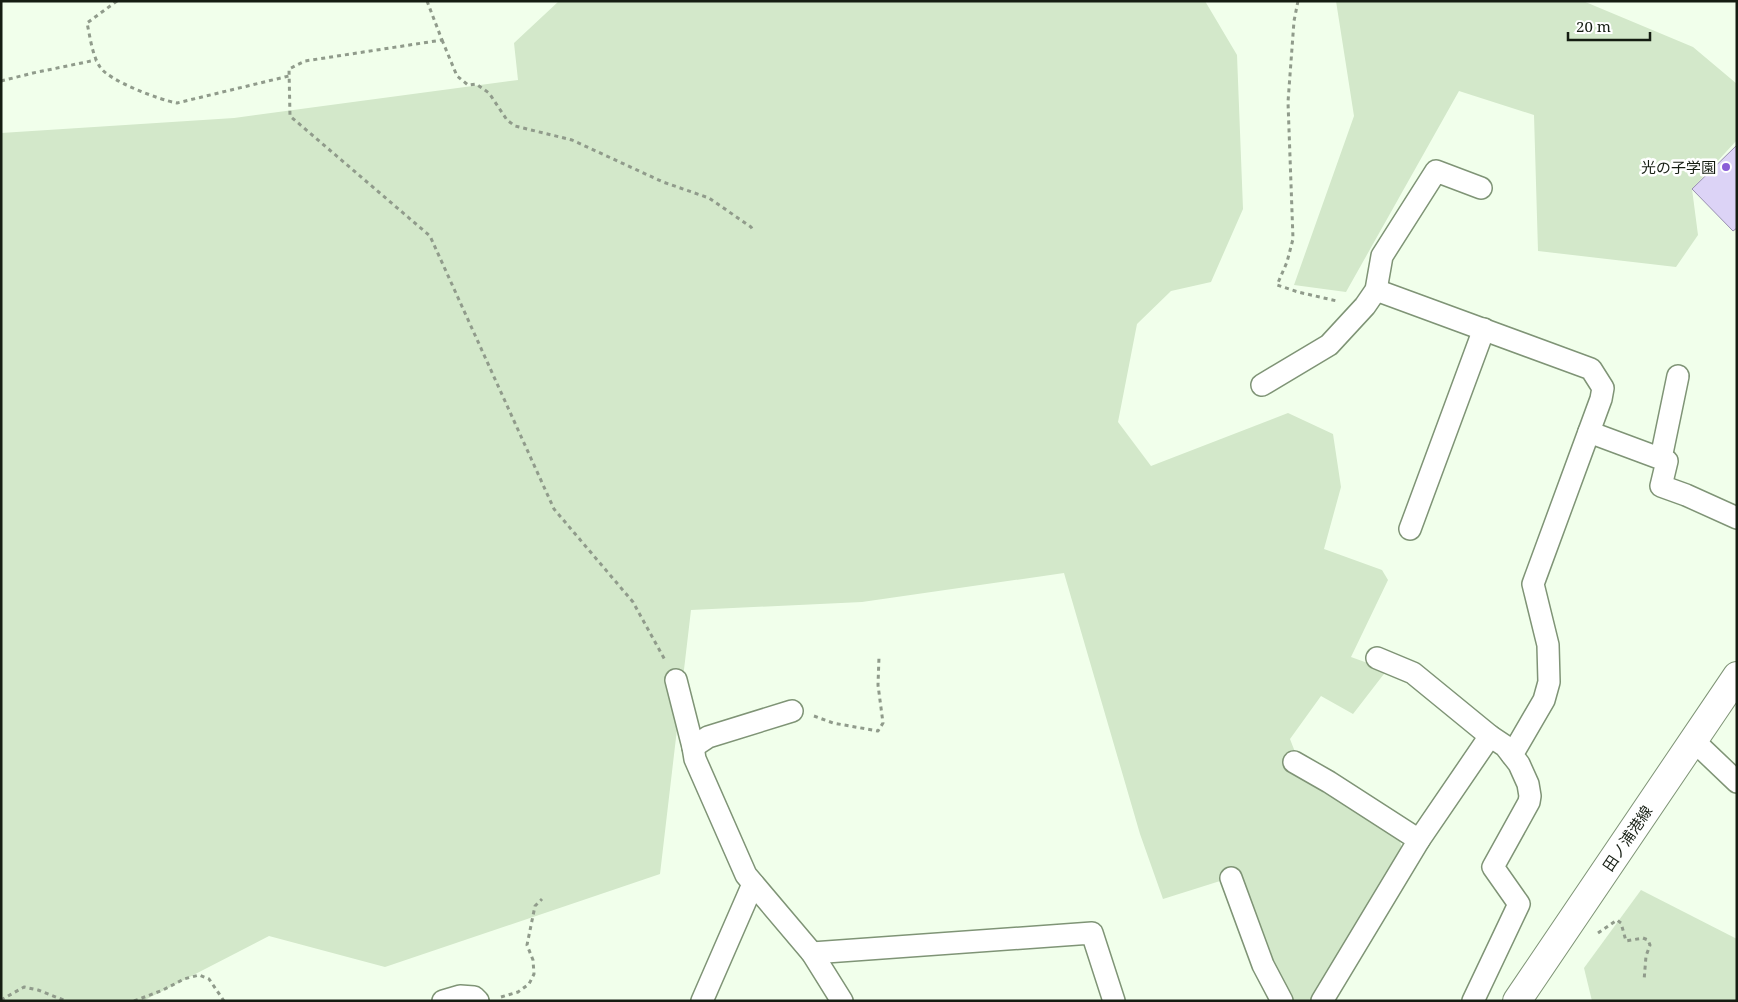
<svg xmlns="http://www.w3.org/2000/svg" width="1738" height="1002" font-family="'Noto Serif','Noto Sans JP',serif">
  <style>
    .green { fill: #d3e8ca }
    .building { fill: #dcd3f6; stroke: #988fb0 }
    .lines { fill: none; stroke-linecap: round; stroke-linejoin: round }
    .minor-casing { stroke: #7f9476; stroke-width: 24 }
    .secondary-casing { stroke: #7f9476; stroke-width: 30 }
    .path { stroke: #909b8b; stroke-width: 3; stroke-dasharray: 4 4; stroke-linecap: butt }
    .minor { stroke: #fff; stroke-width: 21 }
    .secondary { stroke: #fff; stroke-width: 28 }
    .poi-dot { fill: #8a5dd7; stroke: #fff; stroke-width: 2 }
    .labels { text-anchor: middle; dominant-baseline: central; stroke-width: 5; stroke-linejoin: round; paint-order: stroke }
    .poi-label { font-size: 15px; fill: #151d12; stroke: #fff; text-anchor: end }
    .street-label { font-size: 15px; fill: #151d12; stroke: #fff }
  </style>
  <rect width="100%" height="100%" fill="#f1ffeb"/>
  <g class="green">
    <path d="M559,1H1205L1237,55L1243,209L1211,282L1171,291L1137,324L1118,422L1151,466L1288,413L1333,434L1341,487L1324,549L1382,570L1388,580L1351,657L1387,670L1353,714L1321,696L1290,739L1295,752L1290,768L1400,841L1403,852L1309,1001H1291L1289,999L1236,876L1163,899L1140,834L1064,573L862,602L691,610L660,874L385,967L269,936L143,1001H1V133L234,118L518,80L514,43Z"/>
    <path d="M1336,1H1583L1693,47L1737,84V140L1692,189L1698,235L1676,267L1538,251L1534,115L1459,91L1346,292L1294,285L1354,116Z"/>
    <path d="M1641,890L1737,939V1001H1592L1584,968Z"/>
  </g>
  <path class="building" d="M1737,145V228L1733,231L1692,189Z"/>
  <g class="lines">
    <defs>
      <g id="minor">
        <path d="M1376,290L1591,369L1603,388L1601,399L1533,584L1548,645L1549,682L1544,700L1512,755"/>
        <path d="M1262,385L1329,345L1365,306L1376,290L1382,256L1436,171L1481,188"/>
        <path d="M1589,432L1667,461L1661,486L1686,495L1737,518"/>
        <path d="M1661,458L1678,376"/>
        <path d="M1410,529L1484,329"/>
        <path d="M1377,658L1413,673L1490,736L1505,746L1519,764L1528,784L1530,796L1529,802L1493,867L1519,904L1473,1001"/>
        <path d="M676,680L693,747L695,759L746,875L812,953L842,1001"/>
        <path d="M1693,740L1737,782"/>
        <path d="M693,747L708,737L792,711"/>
        <path d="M1294,762L1329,782L1419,840"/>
        <path d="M1231,878L1263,965L1282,1001"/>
        <path d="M812,953L1092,933L1114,1001"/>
        <path d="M443,1001L460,996L474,997L478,1001"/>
        <path d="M702,1001L753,884"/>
        <path d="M1322,1001L1419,840L1490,736"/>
      </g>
      <path id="secondary" d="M1517,1001L1737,676"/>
    </defs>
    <use href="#minor" class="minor-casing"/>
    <use href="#secondary" class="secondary-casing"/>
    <g class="path">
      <path d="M117,1L87,23C90,36 92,55 100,67C109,81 160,100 177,103L289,76"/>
      <path d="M427,1L442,40L305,61L289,69L290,116L430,236L554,509L633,602L665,660"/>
      <path d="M1298,1L1294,21L1288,102L1293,239L1287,262L1277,285L1298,292L1337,301"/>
      <path d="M442,40L457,76L468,85L476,84L489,93L507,120L515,126L572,140L663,182L709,198L751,227L754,232"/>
      <path d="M1,81L33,73L96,60"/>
      <path d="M814,716L833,723L878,731L883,723L878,685L879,657"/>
      <path d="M1598,933L1617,920L1621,923L1626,941L1643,938L1648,940L1650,945L1646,956L1644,981"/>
      <path d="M501,997L518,992L529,984L534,974L533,960L527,945L535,906L542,899"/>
      <path d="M1,1000L24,987L38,990L66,1001"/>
      <path d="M134,1001L163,990L184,979L199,975L209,979L224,1001"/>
    </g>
    <use href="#minor" class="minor"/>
    <use href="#secondary" class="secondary"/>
  </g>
  <circle class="poi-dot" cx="1726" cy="167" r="5"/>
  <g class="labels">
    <g class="poi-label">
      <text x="1716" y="167">光の子学園</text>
    </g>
    <g class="street-label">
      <text transform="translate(1627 838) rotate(-56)">田ノ浦港線</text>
    </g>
  </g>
  <rect width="1738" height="1002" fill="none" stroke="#151d12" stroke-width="5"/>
  <path d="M1568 32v8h82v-8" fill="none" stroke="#151d12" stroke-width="2.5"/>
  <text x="1576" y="32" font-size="15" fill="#151d12" stroke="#ffffff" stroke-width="4" paint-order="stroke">20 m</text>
</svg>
